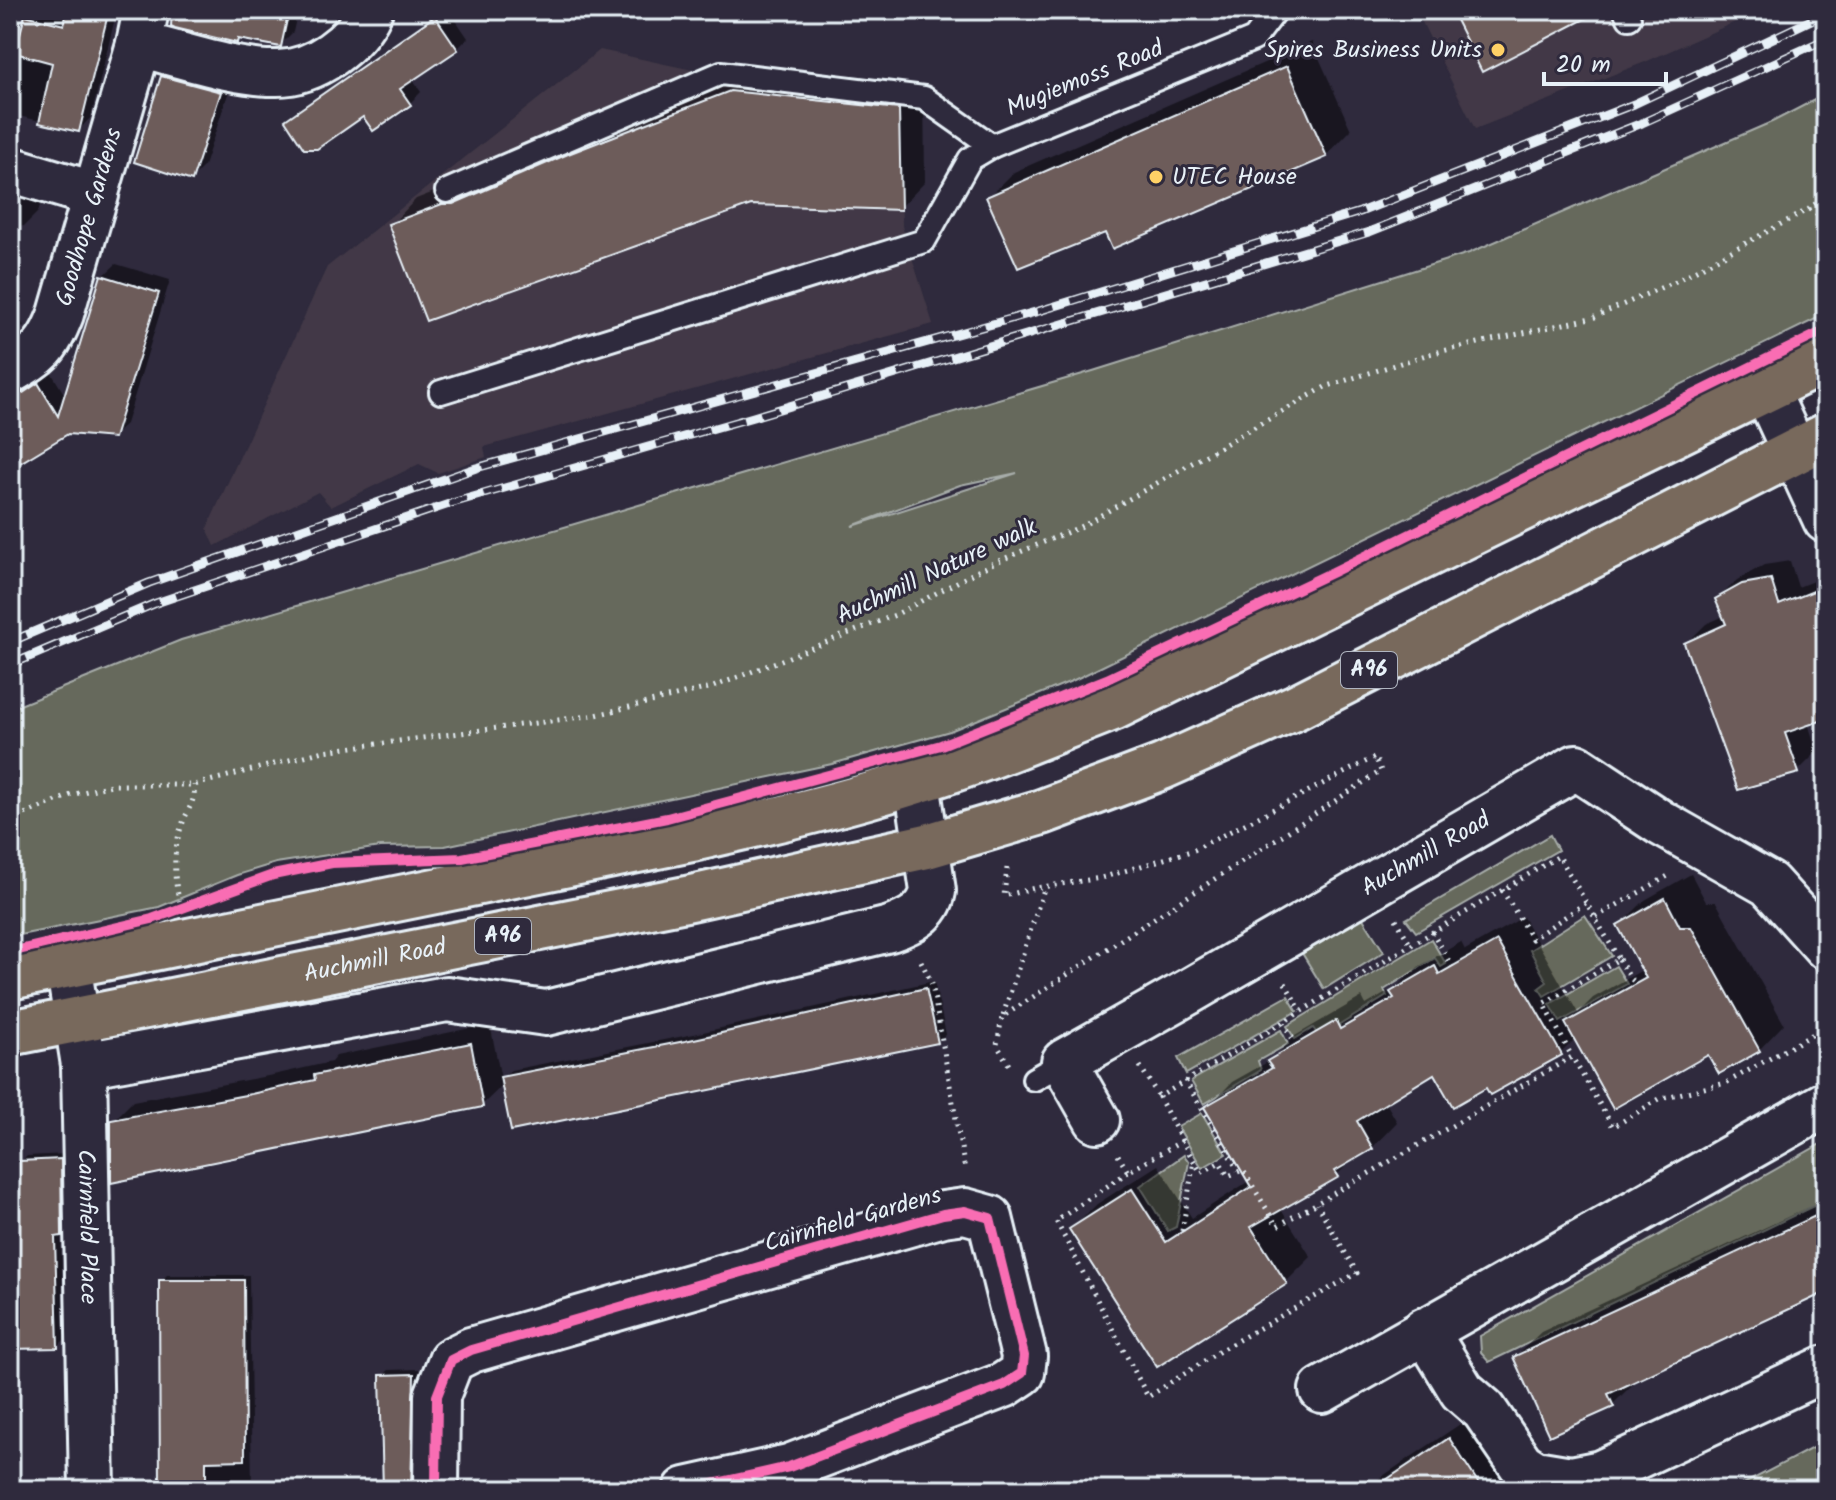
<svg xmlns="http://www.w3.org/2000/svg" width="1836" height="1500" font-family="Kalam,sans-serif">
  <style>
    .built { fill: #423946 }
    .green { fill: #66695b; stroke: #a7adaa; stroke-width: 2; fill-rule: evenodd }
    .shadow { fill: #0007 }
    .building { fill: #6d5b5a; stroke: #e8f1f8; stroke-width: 2 }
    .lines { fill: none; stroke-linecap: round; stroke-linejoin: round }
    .lane-casing { stroke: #e8f1f8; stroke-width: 28 }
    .street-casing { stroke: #e8f1f8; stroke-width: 50 }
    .primary-casing { stroke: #e8f1f8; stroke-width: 50 }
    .path { stroke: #e8f1f8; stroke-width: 5; stroke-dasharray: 2 6; stroke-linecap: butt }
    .lane { stroke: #2f2a3d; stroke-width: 22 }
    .street { stroke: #2f2a3d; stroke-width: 44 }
    .primary { stroke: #78695c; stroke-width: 44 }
    .rail-casing { stroke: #e8f1f8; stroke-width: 9 }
    .rail { stroke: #2f2a3d; stroke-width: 6; stroke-dasharray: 18; stroke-linecap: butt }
    .cycleway-casing { stroke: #2f2a3d; stroke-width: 15 }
    .cycleway { stroke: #f96db3; stroke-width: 10 }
    .poi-dot { fill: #ffd166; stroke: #2f2a3d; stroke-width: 3 }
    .labels { text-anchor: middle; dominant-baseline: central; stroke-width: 6; stroke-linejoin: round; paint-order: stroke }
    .shield { fill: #2f2a3d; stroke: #b0b5c0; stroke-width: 2 }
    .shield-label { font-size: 22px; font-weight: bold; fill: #e8f1f8 }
    .poi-label { font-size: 24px; fill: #e8f1f8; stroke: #2f2a3d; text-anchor: end }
    .street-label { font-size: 24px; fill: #e8f1f8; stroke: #2f2a3d }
  </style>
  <rect width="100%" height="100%" fill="#2f2a3d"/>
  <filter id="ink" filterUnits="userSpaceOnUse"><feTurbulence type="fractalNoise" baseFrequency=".0125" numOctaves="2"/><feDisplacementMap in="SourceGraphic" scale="16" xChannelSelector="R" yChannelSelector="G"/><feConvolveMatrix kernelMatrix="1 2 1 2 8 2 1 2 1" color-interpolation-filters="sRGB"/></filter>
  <g filter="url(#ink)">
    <g class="built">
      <path d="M1416,10H1762L1645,62L1475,129Z"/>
      <path d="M600,50L697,71L896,90L894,106H899L902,226L933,324L484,447L486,457L438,473L419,464L331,507L318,492L215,546L207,528L327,267Z"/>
    </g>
    <g class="green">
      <path d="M1826,94V314L1074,680L950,731L832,764L445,846L380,847L276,863L237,875L159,907L10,937V709L181,640L1093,371L1469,253L1774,121ZM1017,473L853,526H852L960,485Z"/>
      <path d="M1550,835L1558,850L1416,932L1406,919Z"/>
      <path d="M1585,915L1612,956L1544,996L1539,988L1547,982L1530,950Z"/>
      <path d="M1362,917L1384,952L1324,989L1302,953Z"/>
      <path d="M1431,939L1446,964L1441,967L1435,958L1384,990L1387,996L1320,1037L1313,1028L1295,1039L1287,1026Z"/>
      <path d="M1616,966L1627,984L1560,1022L1550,1004Z"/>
      <path d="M1288,996L1297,1011L1186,1074L1178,1058Z"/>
      <path d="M1281,1030L1288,1044L1258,1061L1261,1070L1204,1104L1191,1081Z"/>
      <path d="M1202,1113L1226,1154L1202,1168L1178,1127Z"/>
      <path d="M1826,1141V1200L1489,1362L1481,1353L1480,1336Z"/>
      <path d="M1184,1155L1189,1162L1176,1227L1168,1231L1140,1186Z"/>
      <path d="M1826,1441V1490H1732Z"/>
    </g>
    <g class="shadow">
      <path d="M29,10H117L91,117L79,130L10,114V66L14,67Z"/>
      <path d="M181,10H298L293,32L280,45L240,37L236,41Z"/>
      <path d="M442,10H449L468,38L457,49L412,79L421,92L410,103L364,114L287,121L299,109Z"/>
      <path d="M1312,42L1351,130L1326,156L1106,230L988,198L1014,172Z"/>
      <path d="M176,64L233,79L204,166L191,179L163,77Z"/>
      <path d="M757,66L924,84L925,182L900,208L751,203L391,225L416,199Z"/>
      <path d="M10,178L45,189L38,212L24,226L10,228Z"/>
      <path d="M116,264L170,280L126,424L113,436L67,432L10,459V380L25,384L51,372L66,397L103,276Z"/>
      <path d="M10,303L24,326L10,339Z"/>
      <path d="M1790,561L1798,587L1826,576V717L1808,723L1817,752L1798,771L1686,644L1706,624L1724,616L1717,600L1737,580L1764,565Z"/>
      <path d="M1691,874L1706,902H1716L1784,1024L1759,1050L1708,1052L1576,1038L1561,1053L1487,1085L1435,1071L1385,1101L1397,1122L1372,1148L1355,1157L1337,1175L1280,1208L1311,1257L1286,1282L1072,1229L1097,1204L1158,1165L1192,1218L1249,1181L1207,1108L1232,1082L1273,1059L1295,1036L1362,997L1366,1005L1398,986L1418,967L1461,942L1465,950L1523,917L1578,1013L1593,998L1644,969L1619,926L1645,900Z"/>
      <path d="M934,981L946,1034L937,1042L504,1084L482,1105L113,1121L133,1101L273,1075L331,1062L336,1056L490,1024L501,1079L511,1070L694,1034Z"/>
      <path d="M66,1154L67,1228L61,1235L64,1340L58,1346L10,1347V1175L16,1170L21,1169V1162L27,1156Z"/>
      <path d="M1826,1199V1290L1638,1379L1612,1405L1515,1357L1541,1332Z"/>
      <path d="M167,1275H249L252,1490H162L161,1281Z"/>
      <path d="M419,1369L416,1483L419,1490H385L382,1376L389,1370Z"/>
      <path d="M1475,1414L1526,1490H1362Z"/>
    </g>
    <g class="building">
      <path d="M67,10H109L79,132L39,123L52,63L15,53L25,15L64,25Z"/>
      <path d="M172,10H289L281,47L238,39L237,43L175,28L171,26Z"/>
      <path d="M1451,10H1602L1482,72Z"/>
      <path d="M435,16L458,50L400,89L411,105L373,131L363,117L317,149H304L285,120Z"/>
      <path d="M1287,66L1327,157L1112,249L1105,233L1018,268L986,197Z"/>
      <path d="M161,76L221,92L192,181L134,162Z"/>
      <path d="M730,91L899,109L901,210L751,205L426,321L388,224L442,204H453L568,154Z"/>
      <path d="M101,275L159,293L114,438L68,434L10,469V396L23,393L38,383L58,416Z"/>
      <path d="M1771,579L1779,605L1826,586V719L1785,733L1799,773L1738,790L1684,643L1726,624L1715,599L1742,584Z"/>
      <path d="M1665,898L1680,927H1691L1760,1051L1719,1074L1708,1055L1613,1109L1565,1023L1646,978L1617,925Z"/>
      <path d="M1497,941L1562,1055L1490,1095L1486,1088L1453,1107L1434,1074L1357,1121L1373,1149L1335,1171L1339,1177L1251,1227L1287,1284L1157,1367L1069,1229L1132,1189L1166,1242L1251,1187L1204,1107L1272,1068L1267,1061L1336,1021L1340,1029L1394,998L1390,992L1435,966L1439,974Z"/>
      <path d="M926,988L938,1043L511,1131L500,1077L685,1041Z"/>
      <path d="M471,1043L483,1107L111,1183V1120L251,1094L315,1080L314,1075Z"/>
      <path d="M61,1159L62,1236L55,1237L58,1348L10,1349V1175L19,1174V1161Z"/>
      <path d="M1826,1211V1292L1608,1394L1614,1407L1549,1436L1513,1357Z"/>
      <path d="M159,1280H244L245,1460L206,1461V1490H160Z"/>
      <path d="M414,1374L411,1490H383L380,1375Z"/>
      <path d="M1449,1438L1483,1490H1371Z"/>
    </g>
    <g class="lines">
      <defs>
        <g id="lane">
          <path d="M1625,10L1629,18"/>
          <path d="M447,191L721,73L924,98L992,146"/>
          <path d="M441,392L924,241L970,159L992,146L1254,39L1276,10"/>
          <path d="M1034,1079L1064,1062"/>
        </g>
        <g id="street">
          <path d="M139,44C179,54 236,74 277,73C315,73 355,43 370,10"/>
          <path d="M10,169L96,195"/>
          <path id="s1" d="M10,371C41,353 48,348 61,314L139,44L146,10"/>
          <path d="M1766,390L1826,520"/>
          <path id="s2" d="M68,964L84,1065L92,1490"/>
          <path d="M84,1065L447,999L546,1013L890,929C910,922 929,913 933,891L917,782"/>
          <path id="s3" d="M1097,1120L1064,1062L1190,991L1576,767L1661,823L1769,884L1826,947"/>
          <path d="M1425,1330L1462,1391L1484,1410L1521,1464L1535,1473L1571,1479L1601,1473L1826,1368"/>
          <path d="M1322,1390L1826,1104"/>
          <path d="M436,1490L437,1396L451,1360L471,1350L943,1214L965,1211L990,1218L1024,1356L1022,1373L1004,1385L789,1467L686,1490"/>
        </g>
        <g id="primary">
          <path d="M10,977L692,839C767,822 843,805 917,781C984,761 1048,733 1113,708L1826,360"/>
          <path id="s4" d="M10,1033L691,898L927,846L1042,812L1162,767L1296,707L1826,436"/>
        </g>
      </defs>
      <use href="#lane" class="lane-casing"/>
      <use href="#street" class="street-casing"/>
      <use href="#primary" class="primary-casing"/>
      <g class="path">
        <path d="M1809,209L1826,221"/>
        <path d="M10,820L71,795L111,785H194L324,751L596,715L713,687L895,615L989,565L1080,527L1325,387L1429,354L1595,317L1674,282L1809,209L1826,195"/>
        <path d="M1007,868L1004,896L1035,888L1101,878L1194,850L1375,757L1381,771L1002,1017L997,1045L1009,1065"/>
        <path d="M1502,890L1532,939L1587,902"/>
        <path d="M180,902C172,875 173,846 184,820C189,807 196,800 194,785"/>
        <path d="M1596,917L1668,876"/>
        <path d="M1396,919L1410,944"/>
        <path d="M1432,931L1452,967"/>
        <path d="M1619,959L1630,978L1636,983"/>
        <path d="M921,961L932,984L965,1170"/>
        <path d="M1285,983L1301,1011"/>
        <path d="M1003,1015L1045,886"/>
        <path d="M1283,1023L1296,1044"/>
        <path d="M1140,1066L1159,1097"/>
        <path d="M1185,1080L1238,1170"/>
        <path d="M1182,1141L1159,1097L1559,856L1619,959L1544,1003L1572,1057"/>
        <path d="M1118,1155L1128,1172L1182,1141L1201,1173L1220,1162L1228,1176L1243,1170L1277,1226L1572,1057L1613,1127L1661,1098L1726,1083L1826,1027"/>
        <path d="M1128,1172L1056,1221L1148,1397L1226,1347L1357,1273L1317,1204"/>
        <path d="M1182,1231L1194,1161"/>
      </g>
      <use href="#lane" class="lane"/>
      <use href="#street" class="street"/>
      <use href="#primary" class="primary"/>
      <defs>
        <g id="rail">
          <path d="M10,642L149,583L476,468L1039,311L1360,212L1634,104L1826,13"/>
          <path d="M10,665L156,603L452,503L753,417L1369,232L1642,123L1826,39"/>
        </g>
      </defs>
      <use href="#rail" class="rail-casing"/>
      <use href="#rail" class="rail"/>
      <defs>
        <g id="cycleway">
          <path d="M10,952L152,919L273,875L332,863L462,858L667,818L941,745L1107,679L1333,572L1826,330"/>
          <path d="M436,1490L437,1396L451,1360L471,1350L943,1214L965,1211L990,1218L1024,1356L1022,1373L1004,1385L789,1467L686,1490"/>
        </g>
      </defs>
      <use href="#cycleway" class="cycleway-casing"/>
      <use href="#cycleway" class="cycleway"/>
    </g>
  </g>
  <g class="poi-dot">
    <circle cx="1498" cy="50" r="8"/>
    <circle cx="1156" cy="177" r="8"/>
  </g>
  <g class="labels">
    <g class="shield">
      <rect x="1341" y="652" width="56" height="36" rx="6"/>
      <rect x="475" y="918" width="56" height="36" rx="6"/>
    </g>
    <g class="shield-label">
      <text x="1369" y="670">A96</text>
      <text x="503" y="936">A96</text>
    </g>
    <g class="poi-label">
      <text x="1482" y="50">Spires Business Units</text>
      <text x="1172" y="177" text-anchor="start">UTEC House</text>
    </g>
    <g class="street-label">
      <text transform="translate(1085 79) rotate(-22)">Mugiemoss Road</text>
      <text stroke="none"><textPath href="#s1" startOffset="180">Goodhope Gardens</textPath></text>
      <text transform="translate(937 572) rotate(-25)">Auchmill Nature walk</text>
      <text stroke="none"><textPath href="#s3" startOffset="484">Auchmill Road</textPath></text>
      <text stroke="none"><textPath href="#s4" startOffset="372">Auchmill Road</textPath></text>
      <text transform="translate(853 1220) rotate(-16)">Cairnfield Gardens</text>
      <text stroke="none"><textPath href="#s2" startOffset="264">Cairnfield Place</textPath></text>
    </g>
  </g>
  <rect width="1836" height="1500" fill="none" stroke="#2f2a3d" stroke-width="40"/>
  <rect x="20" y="20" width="1796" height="1460" fill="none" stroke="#e8f1f8" stroke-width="3" filter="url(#ink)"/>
  <path d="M1544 72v12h122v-12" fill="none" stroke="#e8f1f8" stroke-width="4"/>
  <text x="1556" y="72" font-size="24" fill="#e8f1f8" stroke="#2f2a3d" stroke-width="6" paint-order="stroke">20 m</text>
</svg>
